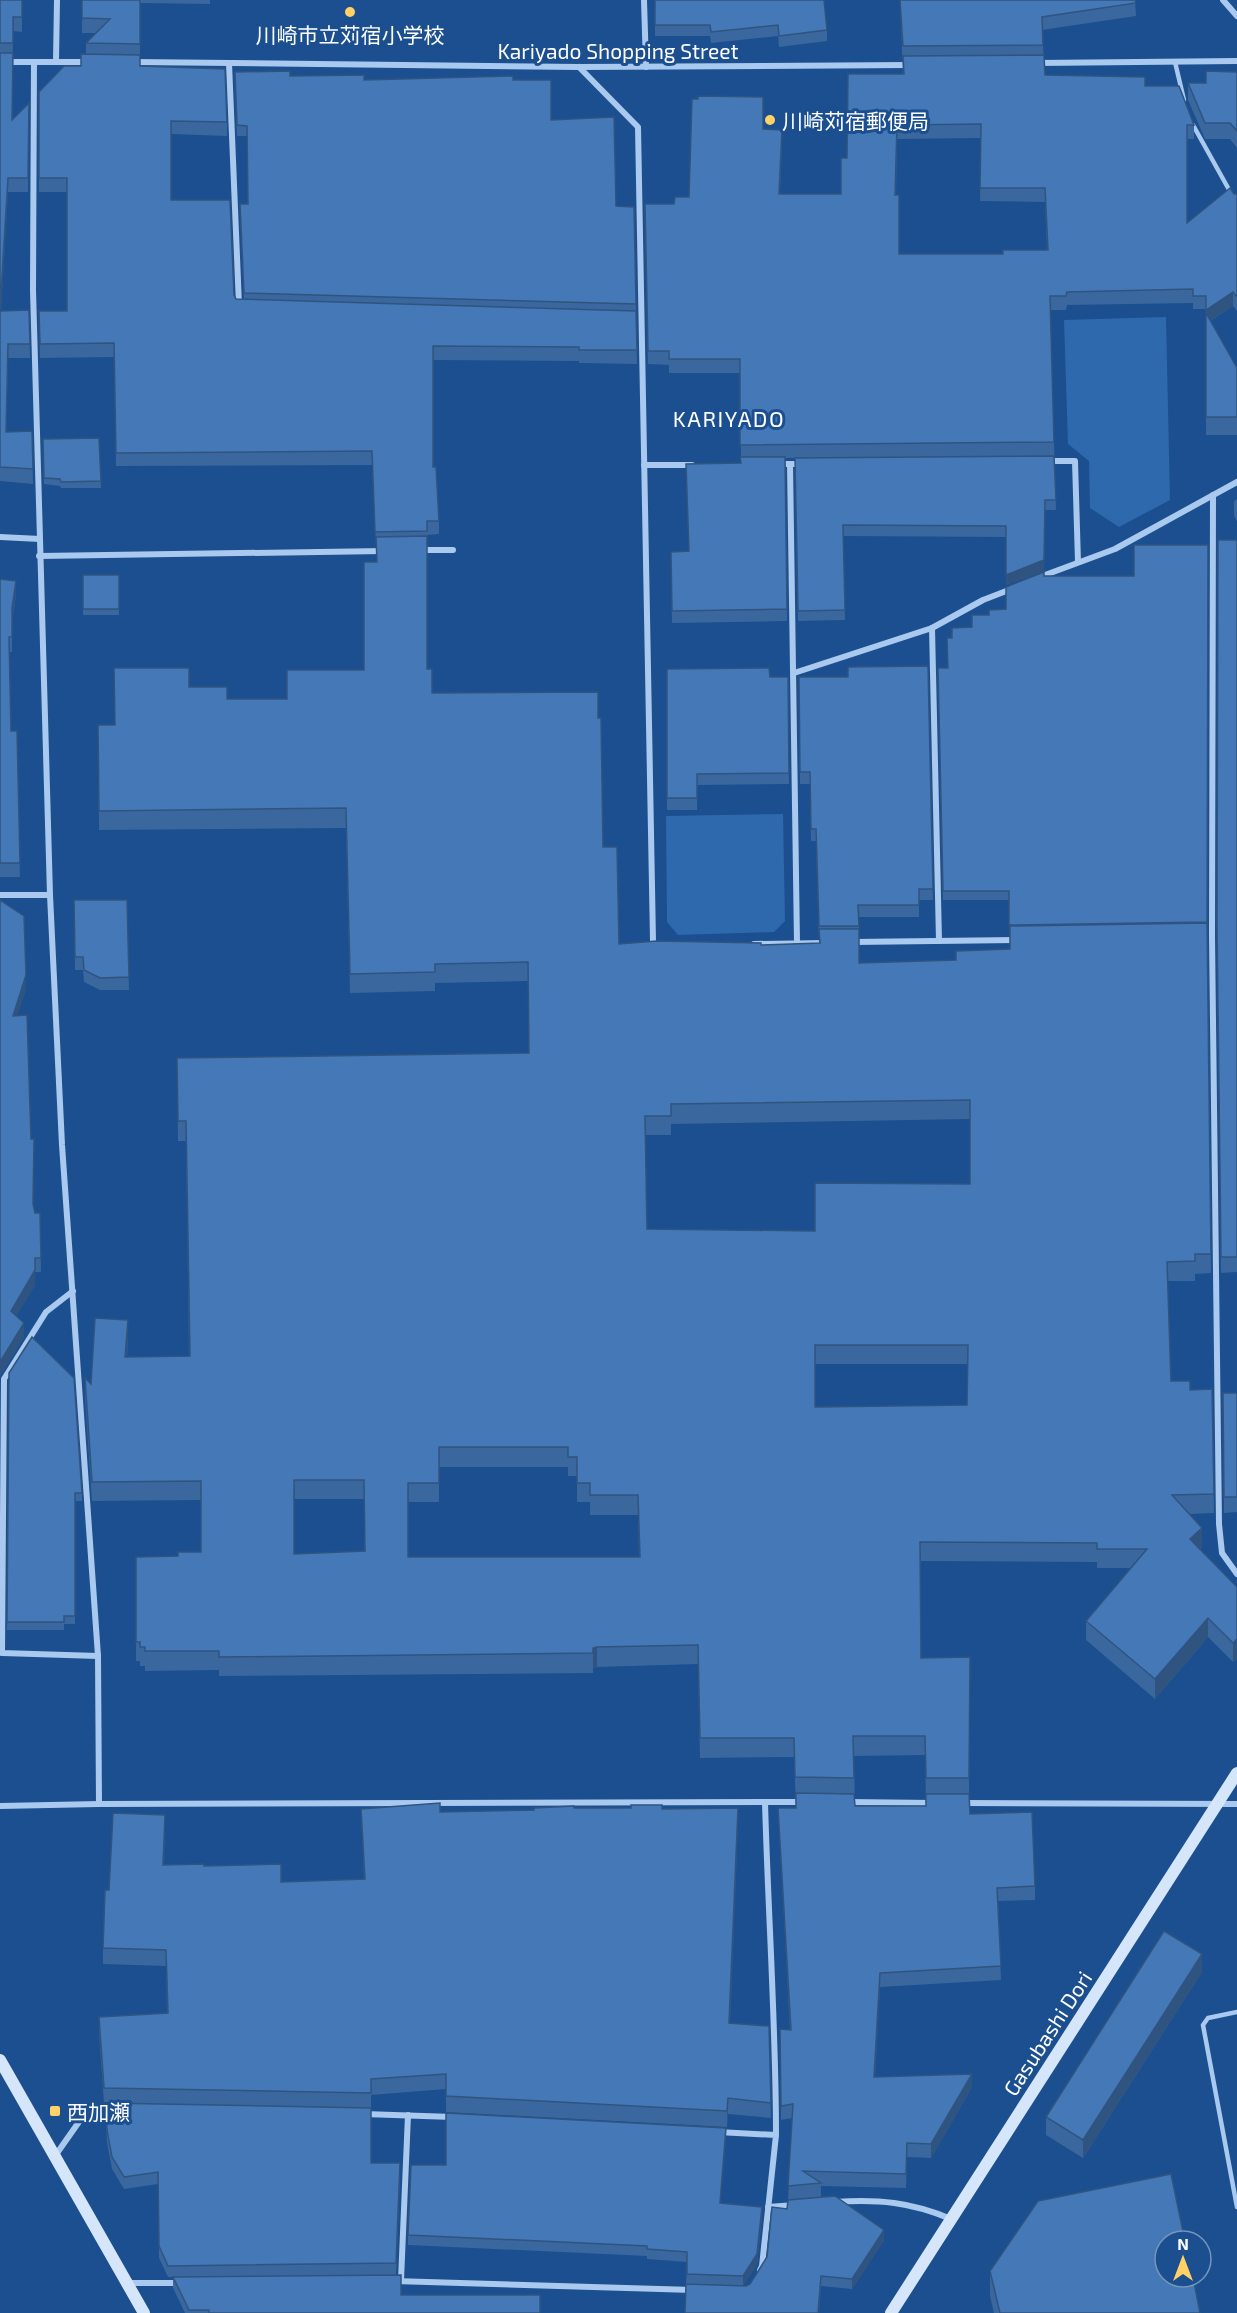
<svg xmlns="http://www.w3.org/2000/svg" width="1237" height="2313" font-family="'Exo 2','Noto Sans JP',sans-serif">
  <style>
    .green { fill: #2e69ad }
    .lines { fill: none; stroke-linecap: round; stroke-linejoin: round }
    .lane { stroke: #a9c9ee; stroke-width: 4.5 }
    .street { stroke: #a9c9ee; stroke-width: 6 }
    .secondary { stroke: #d6e6fa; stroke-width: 12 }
    .wall { fill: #3a679d; fill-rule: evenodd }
    .shaded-wall { fill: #305480 }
    .building { fill: #4478b7; stroke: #305480; stroke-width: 1.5; fill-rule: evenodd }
    .poi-dot { fill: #ffd166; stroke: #1b4f8f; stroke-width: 2 }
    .labels { text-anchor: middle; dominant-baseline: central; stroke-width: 6; stroke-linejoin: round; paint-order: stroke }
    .poi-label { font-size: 21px; fill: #fff; stroke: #1b4f8f; text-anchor: start }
    .street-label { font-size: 21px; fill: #fff; stroke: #1b4f8f }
    .neighbourhood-label { font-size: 22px; letter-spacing: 1.5px; fill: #fff; stroke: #1b4f8f }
  </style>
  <rect width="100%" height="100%" fill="#1b4f8f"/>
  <g class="green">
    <path d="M1166,317L1170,500L1119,527L1090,508L1089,461L1068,444L1064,320Z"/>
    <path d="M783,814L785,921L774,932L678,935L667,922L666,816Z"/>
  </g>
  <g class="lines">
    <g class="lane">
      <path d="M1175,62L1184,100"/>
      <path d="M1193,125L1237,204"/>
      <path d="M1237,2012L1208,2018L1203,2025L1237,2207"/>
    </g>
    <g class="street">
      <path d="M644,0L646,67"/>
      <path d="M1223,0L1237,16"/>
      <path d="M56,61L57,0"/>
      <path d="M0,62H87"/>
      <path d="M34,62L33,290L50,895L62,1145L98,1656L99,1804"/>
      <path d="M134,62L579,67L909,65"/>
      <path d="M229,63L239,305"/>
      <path d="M1037,63L1237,61"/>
      <path d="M579,67L638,127L653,941L656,946"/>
      <path d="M1047,461H1075L1078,562"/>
      <path d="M777,464H803"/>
      <path d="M790,464L797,943"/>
      <path d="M644,465H692"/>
      <path d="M1213,495L1212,937L1219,1524L1222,1553L1237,1574"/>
      <path d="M0,537L40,539"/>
      <path d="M421,550H453"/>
      <path d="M39,556L384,551"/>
      <path d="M1037,578L1115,549L1237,482"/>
      <path d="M932,628L939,941"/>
      <path d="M794,673L932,628L983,600L1014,588"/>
      <path d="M0,895H50"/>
      <path d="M853,942L1016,940"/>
      <path d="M754,944L827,943"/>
      <path d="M73,1291L46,1312L4,1379L2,1653L98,1656"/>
      <path d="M765,1802C768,1913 776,2024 776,2135"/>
      <path d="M848,1802L933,1803"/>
      <path d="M962,1803L1237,1804"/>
      <path d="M0,1806L99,1804L801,1802"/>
      <path d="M364,2114L453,2117"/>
      <path d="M718,2132L776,2135L762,2266L760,2270"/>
      <path d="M55,2156L88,2109L111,2110"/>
      <path d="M835,2202C878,2199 911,2202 951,2219"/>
      <path d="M768,2207L795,2205"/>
      <path d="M401,2280L408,2115"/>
      <path d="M394,2281L693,2290"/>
      <path d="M127,2283H180"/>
    </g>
    <g class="secondary">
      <path d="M0,2060L144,2313"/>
      <path d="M891,2313L1237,1773"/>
    </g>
  </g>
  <g class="wall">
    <path d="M0,0H22V32L13,31L12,120L29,103L28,192H8L1,311L29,310L30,358H8L6,432L32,431L33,484L0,481Z"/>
    <path d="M82,0H210V4L140,3V66L227,122V136L171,134V200L236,299L244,300L240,214L248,204L247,136H237L235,83L290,76L364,80H513L551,120L616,206L634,207L637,364L579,363V361L433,360V467L439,521V534L427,535V669L432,693L598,718L603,847L619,944L761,945L819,943L816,841H811L810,784H800L799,677H848L928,666L933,900H919V917H859V963L956,960L1010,949L1009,900H943L938,668H948L952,638V628L972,627L989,615L1006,609L1044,576H1134L1208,545L1207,923L1211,1273L1195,1274V1281H1167L1171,1381L1190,1390L1212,1389L1214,1513L1190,1514L1202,1547L1200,1550L1237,1587V1659L1233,1662L1208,1637L1155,1699L1086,1640V1621L1131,1568H1097V1562L920,1561L921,1658L970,1657L969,1794L970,1814L1035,1886V1900L998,1901L1001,1980L880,1987L875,2077L972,2087L931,2158L907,2157L906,2188L821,2186V2197L788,2200L792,2118L781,2120L780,2029L790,2030L778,1808H796L794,1757L700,1758L698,1664L597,1667L593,1668V1673L219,1676V1670L145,1671V1666H140V1661H136V1557L178,1556L201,1552V1500L92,1501L85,1397V1378L91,1384L128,1340L127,1357L189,1356L186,1141H178L177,1058L529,1053L528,981L435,983V991L350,993L346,828L99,830L98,725H114L189,687L227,699H287L364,670L376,562V546L372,465L116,466L114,357L40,358L39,311H67V192H39V92L81,66L86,54V43L96,33H82ZM970,1119V1184L815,1231L647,1229L645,1135H671V1124ZM815,1364H968L967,1405L815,1407ZM439,1467H568V1476H577V1502H590V1515H638L639,1557H408V1502H439ZM294,1499H364V1551L294,1554ZM925,1755L926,1806H855L854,1756Z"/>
    <path d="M655,0L827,30V41L779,47L778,36L711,43L710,36H655Z"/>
    <path d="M900,0H1135L1136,16L1042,30L1045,75L1145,86L1194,125V139H1187V223L1234,194H1237V311L1233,306L1210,321L1237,368V435H1206V309H1193V303L1067,305L1066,310H1050L1056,510H1045L1044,571L1006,585V537L843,536L845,620L798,621L795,458H785L787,621L672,623L671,552L689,551L686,464L741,463L740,373H669V365L648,364L645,204H674L689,197L763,129L782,144L780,194H841L847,158L903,74ZM981,138L980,201L1045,202L1047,250L1003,254H899L896,195L897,139Z"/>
    <path d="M1237,72V148L1230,139H1205L1188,100V83H1206Z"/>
    <path d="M99,438L101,488H61L60,486L44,484L43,439Z"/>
    <path d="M1237,499V521L1234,516V501Z"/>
    <path d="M1237,540V1272L1221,1273L1217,922Z"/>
    <rect x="83" y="575" width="36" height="40"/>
    <path d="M0,579L16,595L12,622V652H9L11,731H17L20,877H0Z"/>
    <path d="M667,669L770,677H788L789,784L697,785V810H667Z"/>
    <path d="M0,900L26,989L17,1015L31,1139L33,1205L35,1213H40L41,1272H35V1285L16,1316L24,1337L0,1376Z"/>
    <path d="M74,900H127L129,990H100L84,982L83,970H75Z"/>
    <path d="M9,1373L82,1493V1501H75V1624H64V1630H7Z"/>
    <path d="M1223,1393H1237V1512L1224,1513Z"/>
    <path d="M574,1808L662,1809L738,1823L730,2023L769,2026L771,2118L728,2114L727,2127L446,2112V2089L371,2095V2163L400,2175L396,2275L401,2295L540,2313H185L173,2288V2277H168L159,2258L158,2184L124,2189L112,2169L107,2142L105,2104H104L99,2033V2017L167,2013L166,1966L103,1964V1948L109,1890L165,1831L164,1865L204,1866L281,1882L364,1879L361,1809L440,1812L534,1810Z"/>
    <path d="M1202,1972L1083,2158L1046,2135V2117Z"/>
    <path d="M726,2138L720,2204L762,2217L757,2264L743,2286H746L884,2240L852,2289L821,2286L819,2313H685L687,2262L647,2259V2256L408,2245V2235L446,2165Z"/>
    <path d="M990,2271L1200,2313H994L990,2296Z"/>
  </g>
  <g class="shaded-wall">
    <path d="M8,178V192L0,324V310Z"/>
    <path d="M1233,292V306L1206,323V310Z"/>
    <path d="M1045,500L1044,571L1006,585V575Z"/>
    <path d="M16,581V595L12,622V608Z"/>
    <path d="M26,975V989L13,1030V1016Z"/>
    <path d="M35,1270V1285L11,1325V1311Z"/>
    <path d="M128,1320V1340L125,1376V1357Z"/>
    <path d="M24,1323V1337L0,1376V1362Z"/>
    <path d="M1202,1528V1547L1190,1559V1539Z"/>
    <path d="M1208,1618V1637L1155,1699V1679Z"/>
    <path d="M1237,1639V1659L1233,1662V1643Z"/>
    <path d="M597,1647V1667L593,1668V1648Z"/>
    <path d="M738,1808V1823L729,2039V2023Z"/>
    <path d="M165,1815V1831L163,1880V1865Z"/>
    <path d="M1202,1954V1972L1083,2158V2140Z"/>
    <path d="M880,1973V1987L874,2091V2077Z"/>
    <path d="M972,2074V2087L931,2158V2144Z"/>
    <path d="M728,2098V2114L727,2127V2111Z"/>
    <path d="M726,2128V2138L720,2213V2203Z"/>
    <path d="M762,2207V2217L757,2264L743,2286V2276Z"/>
    <path d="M884,2230V2240L852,2289V2279Z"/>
    <path d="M821,2276L819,2313H818Z"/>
  </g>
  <g class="building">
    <path d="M0,0H22V17H13V43H0Z"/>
    <path d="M82,0H140V44L86,43L110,19L82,18Z"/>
    <path d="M655,0H824L827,30L779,36L778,25L711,32L710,25H655Z"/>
    <path d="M900,0H1135L1136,3L1042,17L1043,45L903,46Z"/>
    <path d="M0,53H13L12,120L29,103L28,178H8L0,310Z"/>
    <path d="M81,54L140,55V66L225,69L227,122L171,121V200H230L234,295L236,299L636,311L637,350H579V347L433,346V467H436L439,521H427V531L375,532L372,451L116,453L114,343L40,344L39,311H67V178H39V92L64,66H81Z"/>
    <path d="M1044,55L1045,75L1145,77V86H1179L1194,125H1187V223L1230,188L1234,194H1237V297L1233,292L1206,310V296H1193V289L1067,292L1066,296H1050L1054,442L740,445V359H669V351H648L645,204H674L675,197H689L692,99H698V96L763,97V129L782,130L779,194H841V158H847L848,74H904L903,56ZM981,124L980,188H1045L1048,250H1003V254H899V195H895L897,125Z"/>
    <path d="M290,71V76L364,75V80L513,76V80H551V120L614,117L616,206L634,207L636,304L244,293L240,204H248L247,126L237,125L235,72Z"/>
    <path d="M1206,71L1237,72V131L1230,123H1205L1188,83H1206Z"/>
    <path d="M29,310L30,344H8L6,432L32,431L33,469L0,467V311Z"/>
    <path d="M1206,313L1237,368V417H1206Z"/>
    <path d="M99,438L101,481L61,482L60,479L44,478L43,439Z"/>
    <path d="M1054,456L1056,500H1045L1044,560L1006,575V526L843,525L845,610L798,611L795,458Z"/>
    <path d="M740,457H785L787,609L672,611L671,552L689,551L686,464L741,463Z"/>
    <path d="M427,536V669H432V693L598,692V718H601L603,847H617L619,944L657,941L761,943V945L820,943L819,929H859V963L956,960V951L1010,949V926L1207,923L1211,1254H1195V1261L1167,1262L1171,1381H1190V1390L1212,1389L1214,1494L1172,1495L1202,1528L1190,1539L1237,1587V1639L1233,1643L1208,1618L1155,1679L1086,1621L1147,1549H1097V1543L920,1542L921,1658L970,1657L969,1778H926L925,1736H853L854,1778L795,1777L794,1738H700L698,1645L597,1647L593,1648V1653L219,1657V1651H145V1647H140V1642H136V1557L178,1556V1552H201V1481L92,1482L85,1378L91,1384L95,1318L128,1320L125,1357L190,1356L186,1121H178L177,1058L529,1053L528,962L435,964V972L350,974L346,808L99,811L98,725H115L114,668H189V687H227V699H287V670H364V562H377L376,537ZM970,1100V1184L815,1183V1231L647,1229L645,1116H671V1104ZM815,1345H968L967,1405L815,1407ZM439,1447H568V1457H577V1483H590V1495H638L640,1557H408V1483H439ZM294,1480H364L365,1551L294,1554Z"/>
    <path d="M1218,540H1237V1257H1221L1217,922Z"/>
    <path d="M1134,545H1208L1207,922L1009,925V891H943L938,668H948L947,638H952V628L972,627V615H989V610L1006,609V587L1044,572V576H1134Z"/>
    <rect x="83" y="575" width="36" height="34"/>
    <path d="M0,579L16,581L12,608V637H9L11,731H17L20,863H0Z"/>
    <path d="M928,666L933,889H919V905H858L859,926H819L816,829H811L810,772H800L799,677H848V667Z"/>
    <path d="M769,668L770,677H788L789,773L697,774V798H667V669Z"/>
    <path d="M0,900L24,916L26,975L13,1016L27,1015L31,1139H34L33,1204L35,1213H40L41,1258H35V1270L11,1311L24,1323L0,1362Z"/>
    <path d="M74,900H127L129,977L100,978L84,970L83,957H75Z"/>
    <path d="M32,1337L74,1378L82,1493H75V1616H64V1622H7L9,1373Z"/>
    <path d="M1223,1393H1237V1497H1224Z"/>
    <path d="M796,1793L854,1794L855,1806H926V1794H969L970,1814L1032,1812L1035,1886L997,1888L1001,1966L880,1973L874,2077L972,2074L931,2144L907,2143L906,2174L803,2171L821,2183L788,2186L793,2104L781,2106L780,2029L791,2030L778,1808H796Z"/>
    <path d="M440,1803V1812L534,1810V1808L574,1806V1808H631V1805H662V1809L738,1808L729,2023L769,2026L771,2103L728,2098L727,2111L446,2096V2074L371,2079V2093L104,2088L99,2017L168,2013L166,1950L103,1948L105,1890H109L113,1813L165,1815L163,1865L204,1864V1866L281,1864V1882L365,1879L361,1809Z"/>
    <path d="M1164,1931L1202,1954L1083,2140L1046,2117Z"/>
    <path d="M105,2103L371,2108V2163H400L396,2263L168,2266L159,2246L158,2172L124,2177L112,2157L107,2130Z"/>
    <path d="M446,2113L726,2128L720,2203L762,2207L757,2254L743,2276L687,2274V2252L647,2249V2246L408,2235L411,2165H446Z"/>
    <path d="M1171,2174L1185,2241H1165V2277H1193L1200,2313H1000L990,2271L1038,2201Z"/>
    <path d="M835,2196L884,2230L852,2279L821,2276L818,2313H685L686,2284L746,2286L750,2284L767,2257L772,2207L787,2209L788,2200Z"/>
    <path d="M401,2275V2295H540V2313H209V2310H189L173,2277Z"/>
  </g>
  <g class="poi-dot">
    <circle cx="350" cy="12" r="6"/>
    <circle cx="770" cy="120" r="6"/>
    <rect x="49" y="2105" width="12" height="12" rx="3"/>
  </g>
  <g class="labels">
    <g class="poi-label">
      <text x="350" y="34" text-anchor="middle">川崎市立苅宿小学校</text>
      <text x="782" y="120">川崎苅宿郵便局</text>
      <text x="67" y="2111">西加瀬</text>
    </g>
    <g class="street-label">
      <text x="618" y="50">Kariyado Shopping Street</text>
      <text transform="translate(1047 2033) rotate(-57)">Gasubashi Dori</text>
    </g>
    <g class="neighbourhood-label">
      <text x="729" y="418">KARIYADO</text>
    </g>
  </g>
  <g transform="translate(1183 2259)"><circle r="28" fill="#1b4f8f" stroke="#7695bc" stroke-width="1.5"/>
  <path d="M0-4.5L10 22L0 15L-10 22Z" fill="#ffd166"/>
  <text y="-9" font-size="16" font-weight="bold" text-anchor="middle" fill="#ffffff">N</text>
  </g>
</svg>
